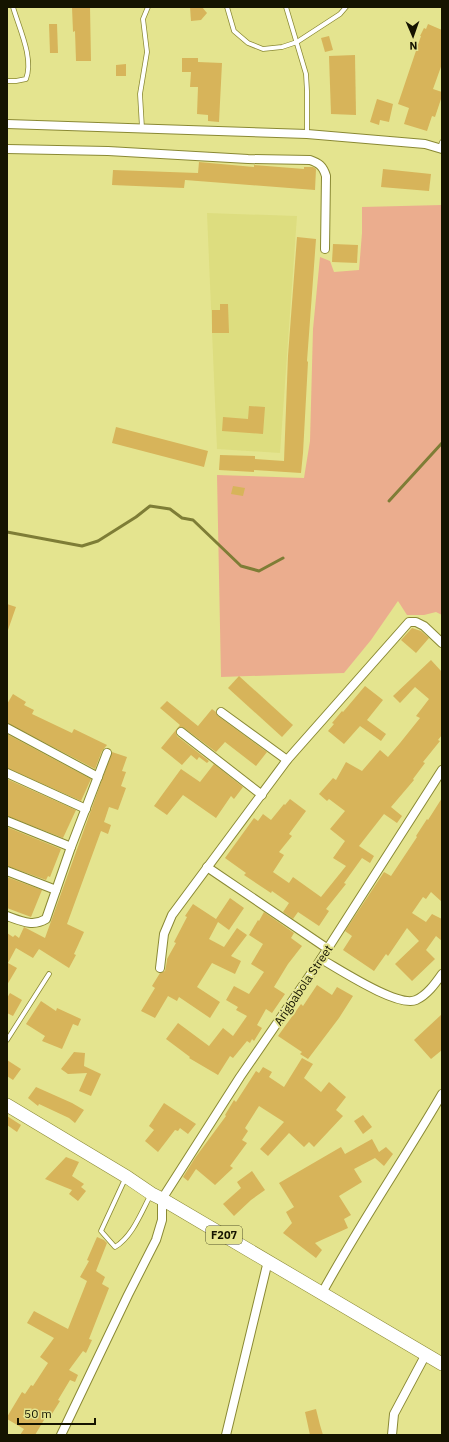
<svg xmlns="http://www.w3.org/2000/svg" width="449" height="1442" font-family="'IBM Plex Sans',sans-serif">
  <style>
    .built { fill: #dddd7f }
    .green { fill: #ebad8e }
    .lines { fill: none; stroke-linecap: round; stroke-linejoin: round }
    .stream { stroke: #7e7d36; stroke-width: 3 }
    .building { fill: #d7b45a }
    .lane-casing { stroke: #8a8934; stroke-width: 5.5 }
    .street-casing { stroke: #8a8934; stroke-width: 10 }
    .primary-casing { stroke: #8a8934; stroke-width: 14 }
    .lane { stroke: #fff; stroke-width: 4 }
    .street { stroke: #fff; stroke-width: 8 }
    .primary { stroke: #fff; stroke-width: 13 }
    .labels { text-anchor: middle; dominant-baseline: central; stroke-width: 4; stroke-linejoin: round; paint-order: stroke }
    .shield { fill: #e4e48f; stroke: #53522b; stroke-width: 1 }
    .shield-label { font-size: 11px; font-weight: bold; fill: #151400 }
    .street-label { font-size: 12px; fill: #151400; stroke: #e4e48f }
  </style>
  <rect width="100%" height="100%" fill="#e4e48f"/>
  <path class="built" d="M207,213L297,216L280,453L217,449Z"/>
  <path class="green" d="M442,205V615L436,612L424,615H407L398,601L371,640L344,673L221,677L217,475L304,478L310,441L313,329L320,257L330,261L334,272L359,270L362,233V207Z"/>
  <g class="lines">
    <g class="stream">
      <path d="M389,501L442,443"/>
      <path d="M7,532L82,546L98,541L136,517L150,506L170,509L182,518L193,520L241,566L259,571L283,558"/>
    </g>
  </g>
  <g class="building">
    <path d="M72,7H90L91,61H76L75,31L73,32Z"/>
    <path d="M190,7H202L207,13L201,20L191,21Z"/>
    <path d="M49,24H57L58,53H50Z"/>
    <path d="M428,24L442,30V64L433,89L442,92V96L435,117L432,116L427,131L404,124L409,108L398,104L421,36H420L424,28L426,29Z"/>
    <path d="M329,36L333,50L325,52L321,38Z"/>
    <path d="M355,55L356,115L331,114L329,56Z"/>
    <path d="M182,58H198V62L222,63L219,122L208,121V115L197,114L198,87H190L191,72H182Z"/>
    <path d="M126,64V76H116V65Z"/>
    <path d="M377,99L393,104L389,122L380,120L379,125L370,122Z"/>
    <path d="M199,162L254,167V165L304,169V167H313L316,169L315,190L185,180L184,188L112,185L113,170L198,173Z"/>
    <path d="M383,169L431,174L429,191L381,187Z"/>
    <path d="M297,237L316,239L307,361L308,362L303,453L301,473L254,470V472L219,470L220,455L255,456V459L284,461L288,356Z"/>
    <path d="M333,244L358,245L357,263L332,262Z"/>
    <path d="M220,304H228L229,333H212V310H220Z"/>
    <path d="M249,406L265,407L263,434L222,431L223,417L248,419Z"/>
    <path d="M116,427L208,451L204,467L112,443Z"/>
    <path d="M233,486L245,488L243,496L231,494Z"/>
    <path d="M7,604L16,607L8,630H7Z"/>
    <path d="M412,628L421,631L429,638L416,653L401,640Z"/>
    <path d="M431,660L442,672V735L438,740L440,741L423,762L425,763L413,779L414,780L391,807L402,816L397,823L384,814L359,846L374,856L370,863L362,858L344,883L346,884L326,909L329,911L319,926L298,912L293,919L283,912L289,903L272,891L271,893L244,875L246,873L225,858L254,818L258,821L263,814L271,820L284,804L285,805L290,799L306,811L289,834L292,836L279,852L284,855L273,872L289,883L293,877L321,897L346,866L333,858L345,841L330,829L345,811L329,799L327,801L319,794L333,778L336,780L346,762L362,771L380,750L388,757L400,743L420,718L416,716L429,699L415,687L400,703L393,696Z"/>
    <path d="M239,676L293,725L282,737L228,688Z"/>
    <path d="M365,686L383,700L367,720L386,734L381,741L360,726L344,744L328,731L334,724L332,723L342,711L343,712Z"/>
    <path d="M13,694L26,702L24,705L34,710L32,714L72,733L74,729L107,745L102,751L95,769L7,723V704Z"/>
    <path d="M167,701L198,726L212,709L216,712L218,716L267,752L256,766L225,742L216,752L184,728L179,727L176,731L177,736L209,761L207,763L199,757L197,760L191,755L182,765L161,748L180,725L160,708Z"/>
    <path d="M7,734L91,779L81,801L7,768Z"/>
    <path d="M112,752L127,757L122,771L126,772L121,786L126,788L118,810L109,807L104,822L111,825L108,834L101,831L67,924L84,932L74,954L76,955L69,968L39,949L33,958L16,948L8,963L17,968L7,985V933L13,937L15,935L19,938L24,927L45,938Z"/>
    <path d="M214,764L243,787L234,799L231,796L216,818L183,795L167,815L154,806L181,769L200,782Z"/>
    <path d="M7,779L76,810L63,838L7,816Z"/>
    <path d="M442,798V902L431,892L426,899L423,897L412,913L426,922L432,914L442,919V941L436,936L426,950L435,959L412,981L395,964L419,941L407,928L388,956L386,954L374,971L343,950L352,936L345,931L384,872L391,876L417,837L416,836L427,819L428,820Z"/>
    <path d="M7,827L61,849L50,877L48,876L46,880L7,866Z"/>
    <path d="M7,877L42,890L31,917L7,908Z"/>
    <path d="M230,898L244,908L229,930L218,922L209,939L224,947L237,928L247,935L231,956L241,961L235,974L212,963L197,987L220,1002L210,1018L179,997L177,1001L168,996L155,1018L141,1011L155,988L152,986L160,973L165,971L167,961V959L176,943L174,942L187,917L185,916L193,904L216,919Z"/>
    <path d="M264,912L294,933L291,938L302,946L288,964L274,987L285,994L272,1013L266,1009L257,1025L262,1028L254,1041L252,1039L250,1043L247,1041L233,1058L230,1056L218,1075L189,1058L190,1057L166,1039L178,1023L209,1046L223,1028L233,1036L247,1016L236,1010L238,1007L226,1000L234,986L249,994L264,972L251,964L263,944L249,935L258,920L259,921Z"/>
    <path d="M317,985L332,995L337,987L353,996L339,1018L308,1059L300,1054L302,1052L278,1036L301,1004L303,1006Z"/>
    <path d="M10,993L22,1000L13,1016L7,1013V998Z"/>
    <path d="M41,1001L56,1011L57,1008L81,1019L78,1026L73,1024L62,1049L42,1041L45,1036L26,1024Z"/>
    <path d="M442,1014V1050L431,1059L414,1040Z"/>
    <path d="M74,1052L85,1053L84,1066L101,1074L91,1096L79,1091L87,1073L68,1074L61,1069Z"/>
    <path d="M302,1058L313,1064L304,1078L321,1092L329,1082L346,1097L336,1110L343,1116L314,1147L309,1142L304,1147L289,1133L268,1156L260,1149L284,1122L259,1106L245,1128L248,1131L242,1140L247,1143L230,1166L233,1168L215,1185L196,1169L188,1181L183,1177L195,1158L226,1116L225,1115L234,1100L236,1102L256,1071L259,1073L263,1067L272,1072L269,1077L284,1087Z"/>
    <path d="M7,1060L21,1069L13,1080L7,1076Z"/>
    <path d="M36,1087L72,1103L84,1110L75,1123L69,1118L39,1104L38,1106L28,1098Z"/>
    <path d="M164,1103L196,1124L188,1134L180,1128L178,1131L175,1130L158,1152L145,1141L154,1130L149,1126Z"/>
    <path d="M363,1115L372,1127L363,1134L354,1121Z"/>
    <path d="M7,1116L21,1125L17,1132L7,1125Z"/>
    <path d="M372,1139L379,1152L386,1147L393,1154L384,1166L375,1158L354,1169L362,1182L339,1196L351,1215L344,1219L348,1228L315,1243L322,1250L316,1258L283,1233L292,1223L286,1212L294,1207L279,1183L341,1147L345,1154Z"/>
    <path d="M66,1157L79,1162L72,1176L84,1184L81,1187L86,1191L78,1201L69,1194L72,1190L45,1179Z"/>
    <path d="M252,1171L265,1190L251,1200L234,1216L223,1204L241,1188L237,1182Z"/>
    <path d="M97,1237L104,1240L107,1243L96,1271L105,1277L102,1284L109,1288L89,1339L92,1340L86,1353L83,1351L69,1370L78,1375L75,1382L70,1380L58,1400L60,1401L50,1417L47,1415L35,1435H20L24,1429L7,1419V1417L22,1392L25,1394L31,1385L33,1386L48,1363L40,1357L54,1338L27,1323L34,1311L68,1329L87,1281L80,1277L89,1261L87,1260Z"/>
    <path d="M316,1409L320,1425L323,1435H310L305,1412Z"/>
  </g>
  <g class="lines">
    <defs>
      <g id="lane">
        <path d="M227,7L234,31L248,43L263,49L282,47L297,42L340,14L346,7"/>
        <path d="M286,7L306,74L307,91V134"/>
        <path d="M7,81H16L26,79C34,58 19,28 13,7"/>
        <path d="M142,128L140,94L147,52L143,19L148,7"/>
        <path d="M440,148L442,142"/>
        <path d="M7,1040L49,974"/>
        <path d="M125,1179L101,1231L115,1247C132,1237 141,1213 150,1196"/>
      </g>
      <g id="street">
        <path d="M7,124L307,134L425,144L442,149"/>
        <path d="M7,149L108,151L248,159L310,160C319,163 323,166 326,176L325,249"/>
        <path d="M221,712L287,760"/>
        <path d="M7,728L98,777"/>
        <path d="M181,732L262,795"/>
        <path d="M7,773L86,809"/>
        <path d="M7,821L71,847"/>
        <path d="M207,867L328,949"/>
        <path d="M7,871L56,890"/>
        <path d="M7,916C21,921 33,927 46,919L71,847L107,753"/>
        <path d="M321,959C339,969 398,1008 416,1000C427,995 435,984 442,974"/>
        <path d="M160,968L164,934L172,915L287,760L409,622H416L424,626L442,643"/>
        <path d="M322,1293C359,1225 403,1161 442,1094"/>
        <path d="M61,1435L128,1295L156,1240L162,1220V1199L240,1077L321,959L442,770"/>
        <path d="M226,1435L268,1261"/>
        <path d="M392,1435L394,1414L426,1354"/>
      </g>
      <path id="primary" d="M7,1105L127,1177L152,1194L162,1199L442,1364"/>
    </defs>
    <use href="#lane" class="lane-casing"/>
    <use href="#street" class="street-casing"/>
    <use href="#primary" class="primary-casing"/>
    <use href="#lane" class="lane"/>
    <use href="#street" class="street"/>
    <use href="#primary" class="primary"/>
  </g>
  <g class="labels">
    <rect class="shield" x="206" y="1226" width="36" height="18" rx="3"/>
    <g class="shield-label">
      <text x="224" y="1235">F207</text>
    </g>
    <g class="street-label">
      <text transform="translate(303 985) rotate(-56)">Arigbabola Street</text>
    </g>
  </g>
  <rect width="449" height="1442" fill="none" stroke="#151400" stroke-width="16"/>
  <g transform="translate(413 36) rotate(178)" stroke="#e4e48f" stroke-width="3" paint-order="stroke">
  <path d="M0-3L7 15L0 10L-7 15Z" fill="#151400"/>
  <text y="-6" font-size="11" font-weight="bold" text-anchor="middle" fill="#151400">N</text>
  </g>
  <path d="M18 1418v6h77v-6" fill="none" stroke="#151400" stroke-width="2"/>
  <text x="24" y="1418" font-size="12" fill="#151400" stroke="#e4e48f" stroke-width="3" paint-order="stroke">50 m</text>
</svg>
